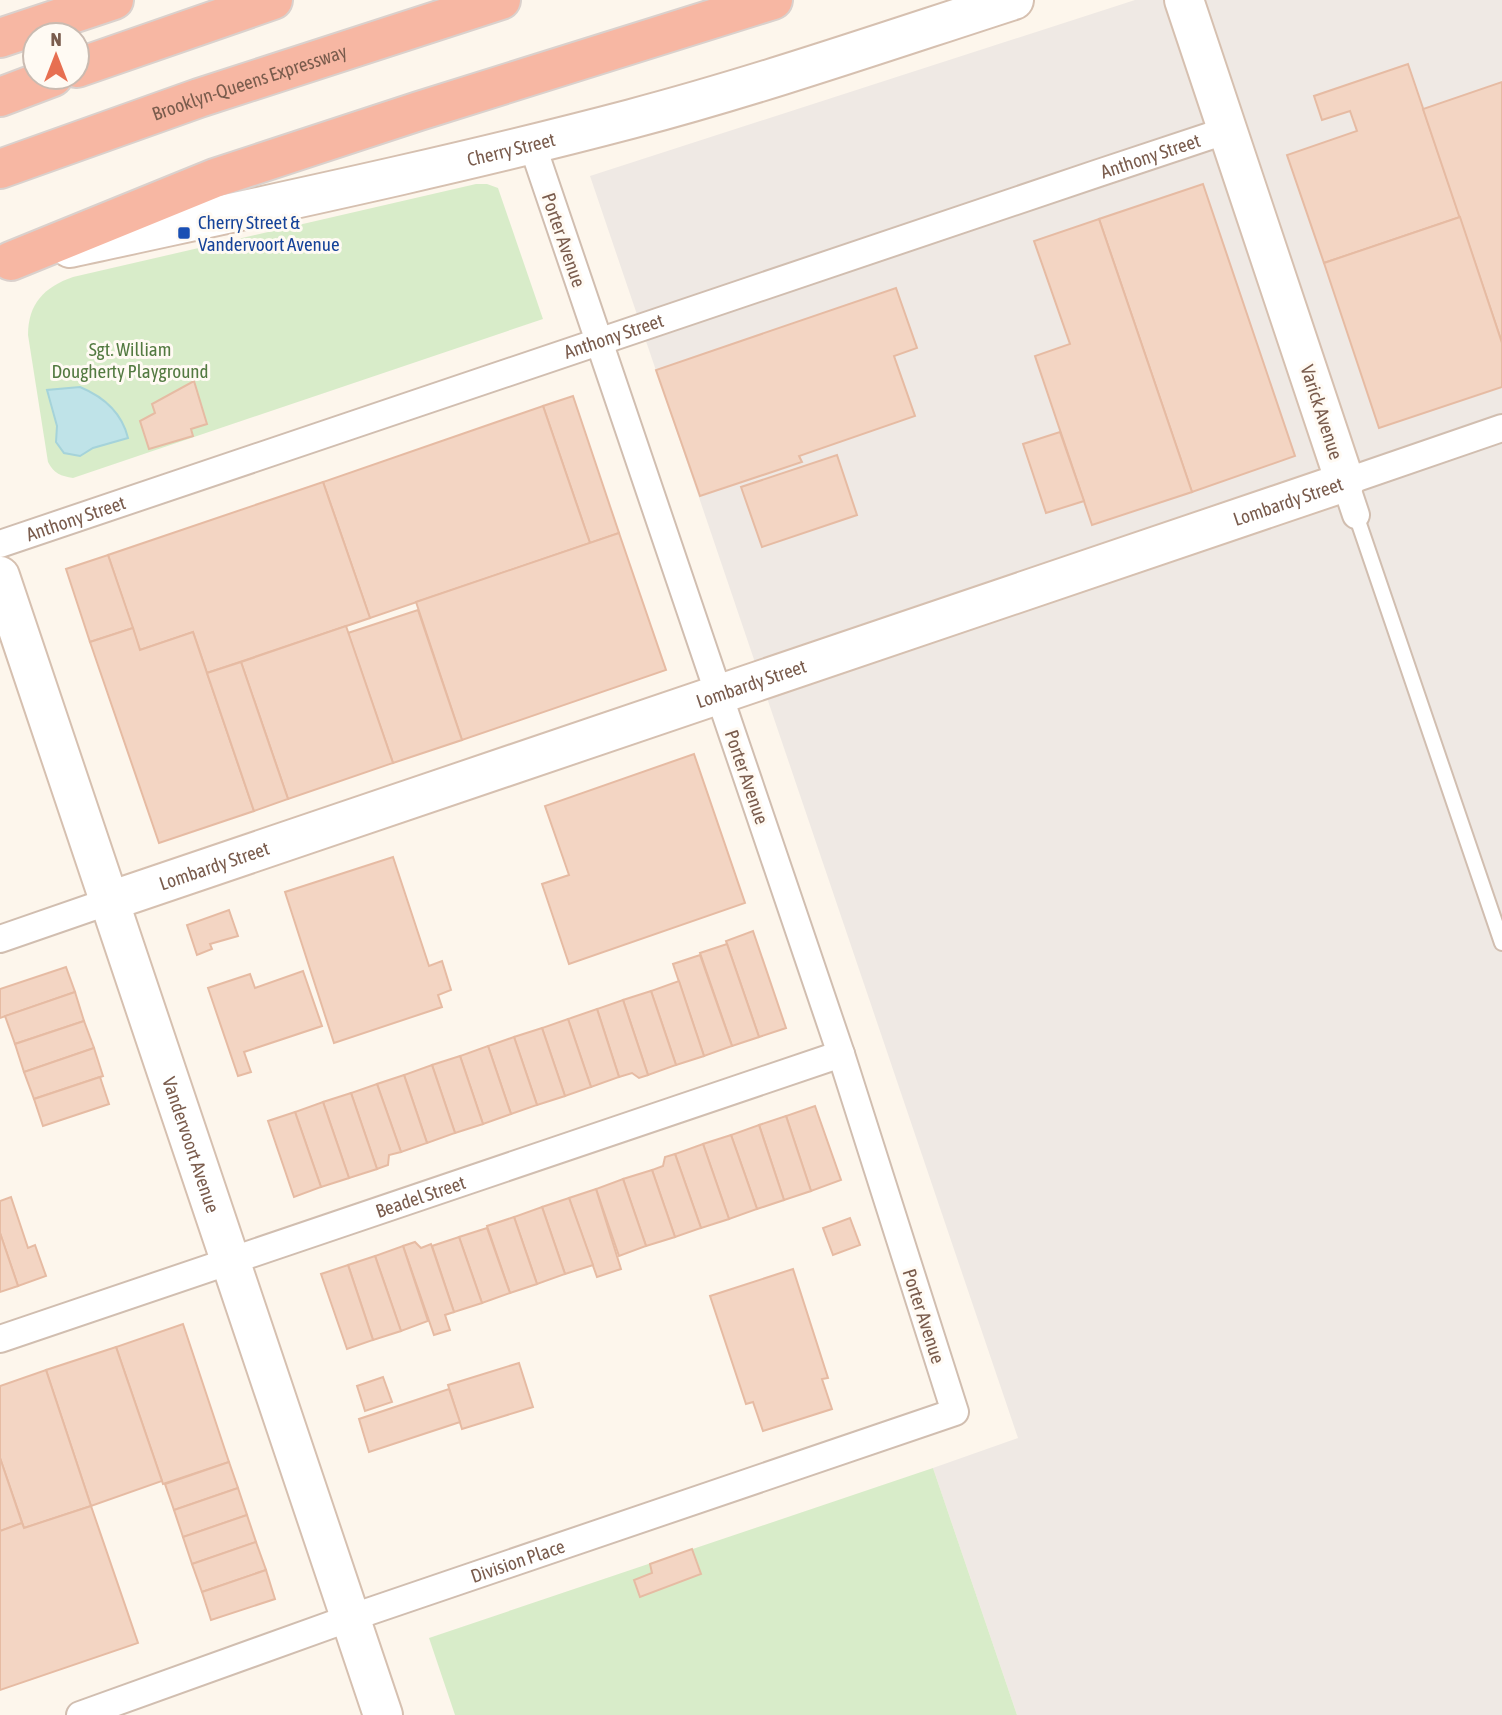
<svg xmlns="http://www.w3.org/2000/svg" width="1502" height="1715" font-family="'Asap Condensed',sans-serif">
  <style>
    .industrial { fill: #efe9e4 }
    .green { fill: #d8ecc9 }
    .water { fill: #bfe3e8; stroke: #a5d3da; stroke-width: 2 }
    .building { fill: #f3d5c3; stroke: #e6bba3; stroke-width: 2 }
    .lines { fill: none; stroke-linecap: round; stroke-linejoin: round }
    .lane-casing { stroke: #d1beb0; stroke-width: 18 }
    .street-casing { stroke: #d1beb0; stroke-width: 30 }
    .secondary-casing { stroke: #d6c0b0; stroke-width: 42 }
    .highway-casing { stroke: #dad1cd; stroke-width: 42 }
    .lane { stroke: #fff; stroke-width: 14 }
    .street { stroke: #fff; stroke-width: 26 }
    .secondary { stroke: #fff; stroke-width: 38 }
    .highway { stroke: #f7b7a3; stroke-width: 38 }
    .transit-dot { fill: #1a4fb4; stroke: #fffaf3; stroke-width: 2.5 }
    .labels { text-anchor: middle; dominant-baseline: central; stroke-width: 6; stroke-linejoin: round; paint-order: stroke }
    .street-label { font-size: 19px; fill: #7a5c4d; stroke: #fffaf3 }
    .transit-label { font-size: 19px; fill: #164399; stroke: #fffaf3; text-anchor: start }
    .park-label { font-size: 19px; fill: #537a41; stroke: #fffaf3 }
  </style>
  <rect width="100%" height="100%" fill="#fdf6ec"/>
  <path class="industrial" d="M1135,0H1502V1715H1017L933,1468L1018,1438L590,176Z"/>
  <g class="green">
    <path d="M476,184H487L498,188L543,319L73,478C61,476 54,474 48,462L28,335C28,304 44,287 73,277Z"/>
    <path d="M933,1468L1017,1715H455L429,1638Z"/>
  </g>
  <path class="water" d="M80,387C104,397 122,413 128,438L93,448L80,456L64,453L56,442L57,426L47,390Z"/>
  <g class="building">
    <path d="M1408,64L1460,217L1324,263L1287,155L1357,131L1350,111L1322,120L1314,96Z"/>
    <path d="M1502,82V343L1423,109Z"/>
    <path d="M1203,184L1295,456L1192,492L1099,219Z"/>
    <path d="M1460,217L1502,343V387L1379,428L1324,263Z"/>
    <path d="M1099,219L1192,492L1092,525L1035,356L1070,344L1034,241Z"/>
    <path d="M896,288L917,348L894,356L915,416L799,456L802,462L700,496L656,370Z"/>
    <path d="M194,381L207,424L191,429L193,436L149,449L140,421L155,413L152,404Z"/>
    <path d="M573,396L619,533L590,543L543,406Z"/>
    <path d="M543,406L590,543L370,618L323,482Z"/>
    <path d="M1060,432L1084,501L1046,513L1023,444Z"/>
    <path d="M837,455L857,515L762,547L741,487Z"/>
    <path d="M323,482L370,618L207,673L193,632L140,650L108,555Z"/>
    <path d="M619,533L666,670L462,740L416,602Z"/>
    <path d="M108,555L133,628L90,642L66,569Z"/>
    <path d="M418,610L462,740L393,763L348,633Z"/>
    <path d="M346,626L393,763L288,799L241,662Z"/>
    <path d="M133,628L140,650L193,632L254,811L159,843L90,642Z"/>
    <path d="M241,662L288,799L254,811L207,673Z"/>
    <path d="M694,754L745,903L569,964L542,884L569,875L545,806Z"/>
    <path d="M393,857L429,966L442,961L451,990L438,995L442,1007L334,1043L285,892Z"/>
    <path d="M229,910L238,936L210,944L212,949L197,955L187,925Z"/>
    <path d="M753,931L786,1028L759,1037L726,941Z"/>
    <path d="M727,944L759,1037L732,1046L700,953Z"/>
    <path d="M700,955L732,1046L704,1056L673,964Z"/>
    <path d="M66,967L75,992L0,1018V989Z"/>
    <path d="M303,971L322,1026L244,1052L251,1072L238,1076L208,988L250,974L255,988Z"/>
    <path d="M679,981L704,1056L676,1065L651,991Z"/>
    <path d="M651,991L676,1065L648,1075L623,1000Z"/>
    <path d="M75,992L84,1021L15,1044L5,1016Z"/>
    <path d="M623,1000L648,1075L639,1078L632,1073L619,1077L597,1009Z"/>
    <path d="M597,1009L619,1077L591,1087L568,1019Z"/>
    <path d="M568,1019L591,1087L565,1096L542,1028Z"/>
    <path d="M84,1021L94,1048L24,1072L15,1044Z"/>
    <path d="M542,1028L565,1096L537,1105L514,1037Z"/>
    <path d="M514,1037L537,1105L511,1114L488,1046Z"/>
    <path d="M488,1046L511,1114L483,1124L460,1056Z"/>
    <path d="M94,1048L103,1076L34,1099L24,1072Z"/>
    <path d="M460,1056L483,1124L455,1133L432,1065Z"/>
    <path d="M432,1065L455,1133L427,1143L404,1075Z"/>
    <path d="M404,1075L427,1143L401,1152L377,1084Z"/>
    <path d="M100,1077L109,1104L43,1126L34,1099Z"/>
    <path d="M377,1084L401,1152L389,1155L388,1165L377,1169L351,1093Z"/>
    <path d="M351,1093L377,1169L349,1178L323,1102Z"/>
    <path d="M323,1102L349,1178L321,1187L295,1112Z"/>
    <path d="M815,1106L841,1180L811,1191L786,1116Z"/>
    <path d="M295,1112L321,1187L294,1197L268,1121Z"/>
    <path d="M786,1116L811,1191L784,1200L759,1125Z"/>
    <path d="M759,1125L784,1200L757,1209L731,1135Z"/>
    <path d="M731,1135L757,1209L729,1219L703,1144Z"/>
    <path d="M703,1144L729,1219L701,1228L675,1154Z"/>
    <path d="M675,1154L701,1228L675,1237L652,1170L663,1166L665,1157Z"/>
    <path d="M652,1170L675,1237L646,1246L623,1179Z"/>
    <path d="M623,1179L646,1246L619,1256L596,1189Z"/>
    <path d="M596,1189L621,1269L597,1277L569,1198Z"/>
    <path d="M11,1197L28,1248L35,1245L46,1276L18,1286L0,1233V1201Z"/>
    <path d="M569,1198L593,1265L565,1274L542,1207Z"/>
    <path d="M542,1207L565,1274L537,1284L514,1217Z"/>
    <path d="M514,1217L537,1284L510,1293L487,1226Z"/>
    <path d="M850,1218L860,1245L833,1255L823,1228Z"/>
    <path d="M487,1228L510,1293L482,1303L459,1237Z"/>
    <path d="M0,1233L18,1286L0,1292Z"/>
    <path d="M459,1237L482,1303L454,1312L432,1246Z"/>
    <path d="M415,1242L421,1248L431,1244L454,1312L445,1315L450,1330L434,1335L403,1246Z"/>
    <path d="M403,1246L428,1321L401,1331L375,1256Z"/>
    <path d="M375,1256L401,1331L373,1340L348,1265Z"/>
    <path d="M348,1265L373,1340L347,1349L321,1274Z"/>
    <path d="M793,1269L828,1378L822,1379L832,1409L763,1431L753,1402L746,1404L710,1296Z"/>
    <path d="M183,1324L229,1462L163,1484L116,1347Z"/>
    <path d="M116,1347L162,1481L91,1506L46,1370Z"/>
    <path d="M519,1363L533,1407L462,1429L448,1385Z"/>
    <path d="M46,1370L91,1506L24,1528L0,1458V1386Z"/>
    <path d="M383,1377L392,1402L365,1411L357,1386Z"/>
    <path d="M449,1389L460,1422L369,1452L359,1419Z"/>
    <path d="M0,1458L22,1523L0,1531Z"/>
    <path d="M229,1462L238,1488L174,1510L165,1484Z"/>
    <path d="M238,1488L247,1515L183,1537L174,1510Z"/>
    <path d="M91,1506L138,1643L0,1690V1531L22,1523L24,1528Z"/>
    <path d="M247,1515L256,1542L192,1564L183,1537Z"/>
    <path d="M256,1542L266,1570L202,1592L192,1564Z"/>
    <path d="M692,1549L701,1574L640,1597L634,1580L652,1573L650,1564Z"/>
    <path d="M266,1570L275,1599L211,1620L202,1592Z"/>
  </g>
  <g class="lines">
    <defs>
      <path id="lane" d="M1356,515L1502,943"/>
      <g id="street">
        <path d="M1356,515L1345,482L1502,428"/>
        <path id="s1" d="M0,544C409,405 818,266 1228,130"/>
        <path d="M0,939L110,901"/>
        <path id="s2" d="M0,1339L841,1054"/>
        <path id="s3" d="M80,1715L350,1618L955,1412L841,1054L532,144"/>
      </g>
      <g id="secondary">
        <path id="s4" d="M70,248C257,207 445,168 631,119C760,85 887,41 1014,0"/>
        <path id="s5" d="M0,576L383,1715"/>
        <path id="s6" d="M110,901L1345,482L1184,0"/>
      </g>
      <g id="highway">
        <path d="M0,38L114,0"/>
        <path d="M77,68L273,0"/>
        <path d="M0,97L53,77"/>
        <path id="s7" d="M0,169L199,98L501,0"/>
        <path d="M11,261L215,178L419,111L773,0"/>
      </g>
    </defs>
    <use href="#lane" class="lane-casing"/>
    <use href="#street" class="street-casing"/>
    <use href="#secondary" class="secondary-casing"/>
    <use href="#highway" class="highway-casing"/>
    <use href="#lane" class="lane"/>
    <use href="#street" class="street"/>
    <use href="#secondary" class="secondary"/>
    <use href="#highway" class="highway"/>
  </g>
  <rect class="transit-dot" x="177" y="226" width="14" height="14" rx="3.5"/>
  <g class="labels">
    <g class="street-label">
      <text stroke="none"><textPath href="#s7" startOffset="264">Brooklyn-Queens Expressway</textPath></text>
      <text stroke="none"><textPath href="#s4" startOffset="452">Cherry Street</textPath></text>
      <text stroke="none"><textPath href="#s1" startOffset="1214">Anthony Street</textPath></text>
      <text transform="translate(564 240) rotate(71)">Porter Avenue</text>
      <text stroke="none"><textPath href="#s1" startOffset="648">Anthony Street</textPath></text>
      <text transform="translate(1322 412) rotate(72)">Varick Avenue</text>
      <text stroke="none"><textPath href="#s6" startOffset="1244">Lombardy Street</textPath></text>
      <text stroke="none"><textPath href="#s1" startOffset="80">Anthony Street</textPath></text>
      <text stroke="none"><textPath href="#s6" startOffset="677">Lombardy Street</textPath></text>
      <text transform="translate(747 777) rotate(71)">Porter Avenue</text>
      <text stroke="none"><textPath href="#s6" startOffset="110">Lombardy Street</textPath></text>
      <text stroke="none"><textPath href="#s5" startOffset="600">Vandervoort Avenue</textPath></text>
      <text stroke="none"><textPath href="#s2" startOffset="444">Beadel Street</textPath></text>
      <text transform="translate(924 1316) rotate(72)">Porter Avenue</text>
      <text stroke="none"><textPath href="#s3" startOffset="464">Division Place</textPath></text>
    </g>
    <g class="transit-label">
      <text x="198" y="222">Cherry Street &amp;<tspan x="198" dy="22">Vandervoort Avenue</tspan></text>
    </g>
    <g class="park-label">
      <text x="130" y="349">Sgt. William<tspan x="130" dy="22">Dougherty Playground</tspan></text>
    </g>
  </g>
  <g transform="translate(56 56)"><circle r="33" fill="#fffaf3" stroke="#cabbb1" stroke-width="2"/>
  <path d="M0-5L12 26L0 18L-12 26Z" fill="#e76f51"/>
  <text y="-10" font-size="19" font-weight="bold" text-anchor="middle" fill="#7a5c4d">N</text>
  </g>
</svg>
